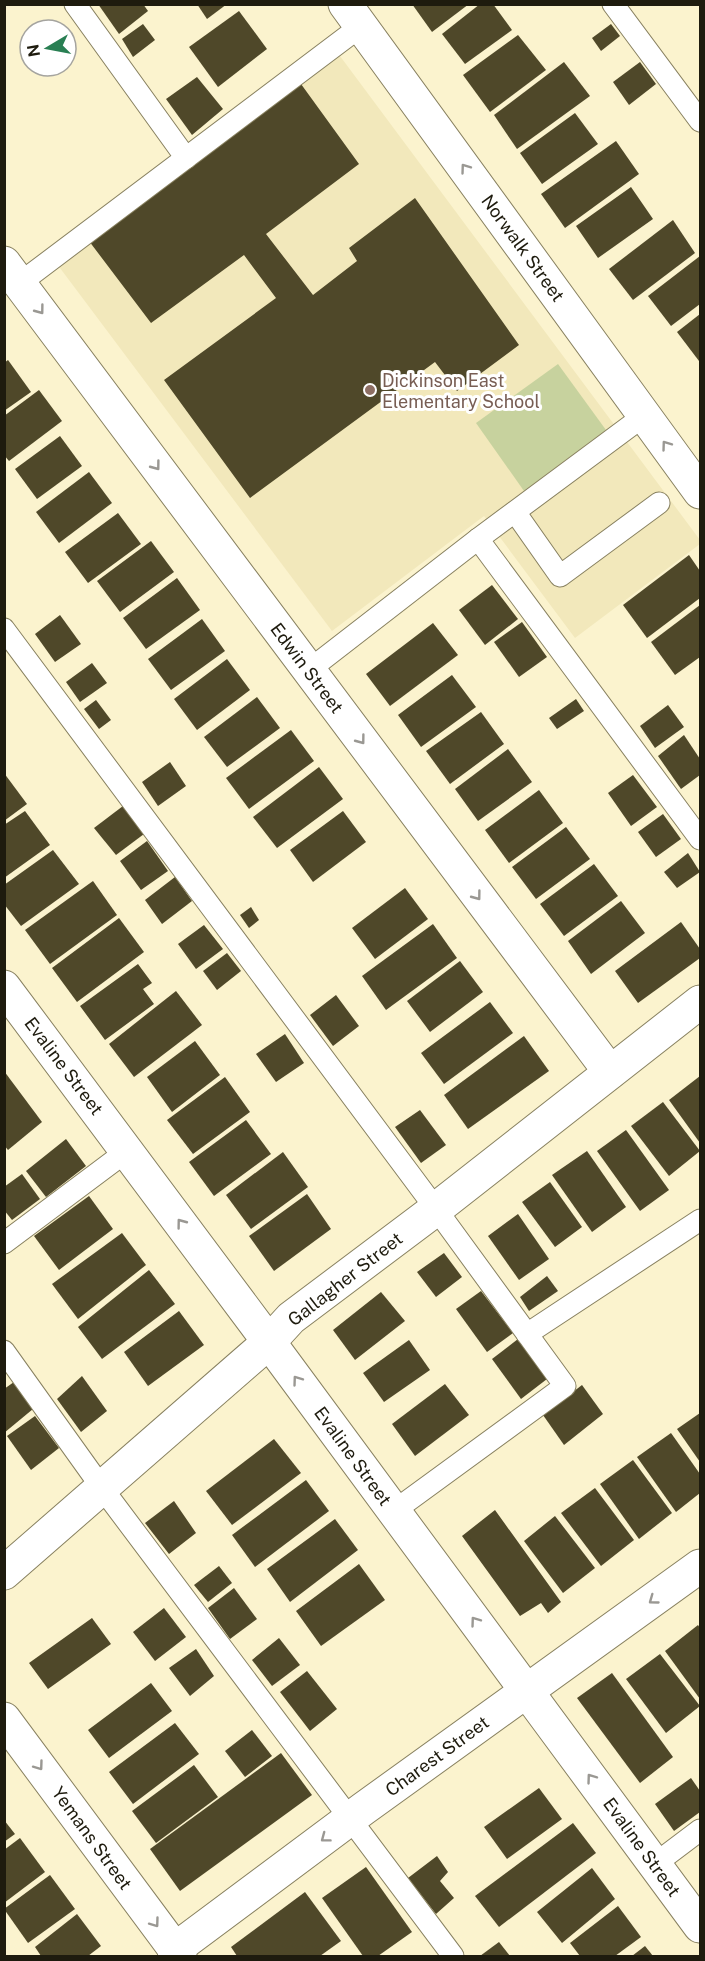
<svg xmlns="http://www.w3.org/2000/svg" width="705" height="1961" font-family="'Public Sans',sans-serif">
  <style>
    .built { fill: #f2e8bb }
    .green { fill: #c7d29e }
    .building { fill: #4f4829 }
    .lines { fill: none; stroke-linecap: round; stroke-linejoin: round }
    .lane-casing { stroke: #888160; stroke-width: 23 }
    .street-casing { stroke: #888160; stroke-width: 35 }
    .lane { stroke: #fff; stroke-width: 21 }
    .street { stroke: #fff; stroke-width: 33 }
    .oneway { stroke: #9a9893 }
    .education-dot { fill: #8d6e63; stroke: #fff; stroke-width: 2 }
    .labels { text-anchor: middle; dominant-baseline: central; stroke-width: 6; stroke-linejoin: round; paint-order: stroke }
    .street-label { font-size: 18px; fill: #1e1b0e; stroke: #fff }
    .education-label { font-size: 18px; fill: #785e54; stroke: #fff; text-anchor: start }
  </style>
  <rect width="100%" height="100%" fill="#fbf3ce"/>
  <path class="built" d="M337,52L700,540V544L575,638L484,516L332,631L57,264Z"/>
  <path class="green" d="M558,364L606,430L524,491L476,423Z"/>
  <g class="building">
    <path d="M98,4H143L148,11L119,34Z"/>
    <path d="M197,4H227L207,19Z"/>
    <path d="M412,4H469L432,32Z"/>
    <path d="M480,4H493L512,30L465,64L442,34Z"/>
    <path d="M239,11L267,49L218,87L189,47Z"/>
    <path d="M143,24L155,40L133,57L122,39Z"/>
    <path d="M611,24L620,36L601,51L592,38Z"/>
    <path d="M518,35L546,70L490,112L463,75Z"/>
    <path d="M564,62L590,96L517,149L494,115Z"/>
    <path d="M640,62L656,84L629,105L613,82Z"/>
    <path d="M197,77L223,109L192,135L166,99Z"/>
    <path d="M301,84L359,164L266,234L313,295L357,261L349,248L415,198L519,345L457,391L435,362L250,498L164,380L276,298L244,255L151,323L89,241Z"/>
    <path d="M575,113L598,144L542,184L520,153Z"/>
    <path d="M616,141L639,174L565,228L541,194Z"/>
    <path d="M631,187L653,219L598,258L576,226Z"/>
    <path d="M673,220L695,253L633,300L609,269Z"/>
    <path d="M700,256V304L671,326L648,296Z"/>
    <path d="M700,314V360L699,361L677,332Z"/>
    <path d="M8,360L31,392L4,411V363Z"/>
    <path d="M39,390L62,421L9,461L4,455V416Z"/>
    <path d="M60,436L82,466L37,499L15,469Z"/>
    <path d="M89,472L112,503L59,543L36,512Z"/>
    <path d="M118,513L141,544L88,583L65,552Z"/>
    <path d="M151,541L174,572L120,612L97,581Z"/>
    <path d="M689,555L700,571V598L647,638L623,605Z"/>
    <path d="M177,578L200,610L146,649L123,618Z"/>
    <path d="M492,585L518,619L485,645L459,610Z"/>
    <path d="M700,605V657L675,675L651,642Z"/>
    <path d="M60,615L81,644L55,662L35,634Z"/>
    <path d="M202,619L225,651L171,690L148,659Z"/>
    <path d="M522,622L547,657L519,677L494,642Z"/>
    <path d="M433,623L458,655L390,706L366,674Z"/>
    <path d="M227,659L250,690L197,730L174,699Z"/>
    <path d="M92,663L107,683L80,702L66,682Z"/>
    <path d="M452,675L476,707L421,747L398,715Z"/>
    <path d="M257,697L280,728L227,767L204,737Z"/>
    <path d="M576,699L584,711L557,729L549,718Z"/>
    <path d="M96,700L111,720L99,729L84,709Z"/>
    <path d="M668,705L684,727L655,748L640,726Z"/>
    <path d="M481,712L504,744L450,784L426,751Z"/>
    <path d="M291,730L314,761L249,809L226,778Z"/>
    <path d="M684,735L700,759V775L681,789L658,756Z"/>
    <path d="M508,749L532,782L478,821L455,789Z"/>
    <path d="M170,762L186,786L158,806L142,782Z"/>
    <path d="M319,767L343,799L277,848L253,817Z"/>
    <path d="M4,773L27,804L4,821Z"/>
    <path d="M633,775L657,807L631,826L608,793Z"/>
    <path d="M539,790L563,823L509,863L485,830Z"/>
    <path d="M123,806L144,834L116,855L94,828Z"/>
    <path d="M25,811L50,845L4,878V825Z"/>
    <path d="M343,811L366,842L313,882L290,850Z"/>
    <path d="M663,814L681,839L656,857L638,832Z"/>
    <path d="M566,827L590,859L536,899L512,867Z"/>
    <path d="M147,841L168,871L141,890L120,861Z"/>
    <path d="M53,850L79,884L21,926L4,904V885Z"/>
    <path d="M688,853L700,872L677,888L664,872Z"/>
    <path d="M594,864L618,896L564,936L540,904Z"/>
    <path d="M175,877L192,901L162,924L145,900Z"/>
    <path d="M93,881L117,915L50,964L25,930Z"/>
    <path d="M405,888L428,919L375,959L352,928Z"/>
    <path d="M621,901L645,933L591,974L568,941Z"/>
    <path d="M251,907L259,920L249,928L240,915Z"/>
    <path d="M119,918L144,952L77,1002L52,968Z"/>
    <path d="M681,922L700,949V958L638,1003L615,971Z"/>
    <path d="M433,924L457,958L386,1010L362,976Z"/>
    <path d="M204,925L223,949L196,969L178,944Z"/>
    <path d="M227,953L241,971L217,990L203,971Z"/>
    <path d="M460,961L483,992L430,1032L407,1001Z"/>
    <path d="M138,964L152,983L143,989L154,1004L105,1040L80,1006Z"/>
    <path d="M176,991L202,1025L134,1077L109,1044Z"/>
    <path d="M336,995L359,1026L333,1046L310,1015Z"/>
    <path d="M490,1002L513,1033L444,1084L421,1053Z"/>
    <path d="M285,1034L304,1063L276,1082L256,1054Z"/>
    <path d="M524,1036L549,1071L468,1129L444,1095Z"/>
    <path d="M195,1041L220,1075L172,1112L147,1077Z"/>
    <path d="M4,1071L42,1122L8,1150L4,1145Z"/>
    <path d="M700,1076V1143L669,1100Z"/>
    <path d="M225,1077L250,1112L193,1154L167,1120Z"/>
    <path d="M663,1102L700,1151L669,1176L631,1126Z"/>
    <path d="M420,1110L446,1145L421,1163L395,1127Z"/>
    <path d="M246,1120L271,1154L214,1196L189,1162Z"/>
    <path d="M626,1130L669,1190L640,1211L597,1151Z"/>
    <path d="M66,1139L86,1166L46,1197L26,1171Z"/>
    <path d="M587,1151L626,1207L592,1232L552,1175Z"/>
    <path d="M283,1152L308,1187L251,1229L226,1195Z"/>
    <path d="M22,1174L40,1199L12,1220L4,1210V1187Z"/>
    <path d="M550,1182L582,1227L555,1247L522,1202Z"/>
    <path d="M307,1194L331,1229L274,1271L249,1236Z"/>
    <path d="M89,1196L113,1229L59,1270L34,1236Z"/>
    <path d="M518,1214L549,1259L519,1280L488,1236Z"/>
    <path d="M122,1233L146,1265L78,1319L52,1284Z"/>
    <path d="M444,1253L462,1277L436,1297L417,1272Z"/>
    <path d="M149,1270L175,1304L102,1359L78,1327Z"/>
    <path d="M547,1276L558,1291L529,1311L520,1297Z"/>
    <path d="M481,1291L513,1333L487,1352L456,1309Z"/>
    <path d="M381,1292L405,1321L355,1360L333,1330Z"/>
    <path d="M179,1311L204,1345L148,1386L124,1352Z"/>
    <path d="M518,1339L547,1379L521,1399L492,1359Z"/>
    <path d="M409,1340L430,1370L384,1402L363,1373Z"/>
    <path d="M82,1376L107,1411L81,1432L57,1399Z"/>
    <path d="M14,1382L33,1409L4,1433V1389Z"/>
    <path d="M445,1384L469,1415L415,1456L392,1424Z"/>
    <path d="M582,1385L603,1414L564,1445L543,1415Z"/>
    <path d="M700,1413V1462L677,1429Z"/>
    <path d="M35,1416L59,1448L31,1470L7,1436Z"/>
    <path d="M671,1433L700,1474V1493L676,1512L637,1457Z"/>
    <path d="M274,1439L301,1473L232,1525L206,1491Z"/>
    <path d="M633,1460L672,1513L639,1539L600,1484Z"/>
    <path d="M306,1480L329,1511L255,1567L232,1535Z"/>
    <path d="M595,1488L634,1540L601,1566L561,1513Z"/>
    <path d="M174,1501L196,1533L169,1554L145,1523Z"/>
    <path d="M495,1510L561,1602L548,1613L541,1603L520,1616L462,1536Z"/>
    <path d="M555,1516L595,1568L563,1593L524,1541Z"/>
    <path d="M335,1519L358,1550L290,1602L267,1569Z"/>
    <path d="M359,1564L385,1600L321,1646L296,1611Z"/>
    <path d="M219,1566L232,1583L208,1602L194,1585Z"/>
    <path d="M234,1588L257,1619L230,1639L208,1608Z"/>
    <path d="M164,1608L186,1637L155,1661L133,1632Z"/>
    <path d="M92,1618L111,1644L48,1689L29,1663Z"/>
    <path d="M698,1625L700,1628V1699L665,1651Z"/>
    <path d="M279,1638L300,1665L272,1686L252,1660Z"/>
    <path d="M196,1649L214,1676L190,1696L169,1668Z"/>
    <path d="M660,1654L700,1706L666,1733L626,1679Z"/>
    <path d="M307,1671L337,1709L310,1731L280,1692Z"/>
    <path d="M612,1673L673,1757L640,1783L577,1698Z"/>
    <path d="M151,1683L172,1711L109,1758L88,1730Z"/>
    <path d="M175,1723L199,1754L133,1804L109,1772Z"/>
    <path d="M252,1730L272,1756L245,1777L225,1751Z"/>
    <path d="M281,1753L312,1795L180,1891L150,1849Z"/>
    <path d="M194,1765L218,1797L156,1843L132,1811Z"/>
    <path d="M691,1778L700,1791V1812L674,1831L655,1804Z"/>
    <path d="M539,1788L562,1819L507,1859L484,1827Z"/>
    <path d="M4,1820L15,1834L4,1842Z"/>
    <path d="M573,1823L596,1853L499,1927L475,1896Z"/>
    <path d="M20,1838L45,1872L4,1903V1850Z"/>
    <path d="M437,1856L448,1872L440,1881L454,1898L436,1914L408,1878Z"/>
    <path d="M366,1867L412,1932L378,1956H363L322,1898Z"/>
    <path d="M592,1868L615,1899L562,1943L537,1912Z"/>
    <path d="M50,1875L75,1909L28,1943L4,1909Z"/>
    <path d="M305,1892L341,1941L320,1956H237L231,1947Z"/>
    <path d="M618,1906L641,1937L615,1956H580L570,1943Z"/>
    <path d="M77,1914L101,1946L88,1956H41L35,1947Z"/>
    <path d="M499,1942L510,1956H480Z"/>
    <path d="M645,1946L653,1956H632Z"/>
  </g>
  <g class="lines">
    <defs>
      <g id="lane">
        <path d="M75,4L186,158"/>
        <path d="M613,4L700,121"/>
        <path d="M20,283L361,26"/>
        <path d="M515,512L560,576L659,503"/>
        <path d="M478,539L700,839"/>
        <path d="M4,629L436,1209L565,1386L394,1511"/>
        <path d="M309,670L478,539L645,415"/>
        <path d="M4,1243L127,1151"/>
        <path d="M527,1334L700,1220"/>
        <path d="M4,1351L102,1488L453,1956"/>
        <path d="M655,1864L700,1830"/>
      </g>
      <g id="street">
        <path d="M345,4L700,492"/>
        <path d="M4,263L610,1072"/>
        <path d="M4,987L269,1342L700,1926"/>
        <path d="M4,1573L269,1342L291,1318L436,1209L700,1002"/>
        <path d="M4,1719L180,1956"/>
        <path d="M174,1950L363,1809L700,1566"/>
      </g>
    </defs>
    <use href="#lane" class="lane-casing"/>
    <use href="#street" class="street-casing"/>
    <use href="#lane" class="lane"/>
    <use href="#street" class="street"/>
  </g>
  <defs><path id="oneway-chevron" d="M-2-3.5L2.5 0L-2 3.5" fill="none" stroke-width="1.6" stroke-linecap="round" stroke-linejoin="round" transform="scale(1.5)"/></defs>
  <g class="oneway">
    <use href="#oneway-chevron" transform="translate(465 168) rotate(-126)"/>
    <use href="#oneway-chevron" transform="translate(40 310) rotate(53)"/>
    <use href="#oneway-chevron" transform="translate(666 445) rotate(-126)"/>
    <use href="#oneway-chevron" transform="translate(156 466) rotate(53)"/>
    <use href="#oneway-chevron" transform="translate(361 740) rotate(53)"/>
    <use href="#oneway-chevron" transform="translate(477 896) rotate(53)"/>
    <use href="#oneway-chevron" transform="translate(181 1223) rotate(-127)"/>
    <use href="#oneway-chevron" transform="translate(297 1380) rotate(-126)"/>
    <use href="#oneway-chevron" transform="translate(653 1600) rotate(144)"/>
    <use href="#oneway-chevron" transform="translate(475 1621) rotate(-126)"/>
    <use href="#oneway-chevron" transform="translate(39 1766) rotate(54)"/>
    <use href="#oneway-chevron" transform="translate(591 1778) rotate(-126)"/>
    <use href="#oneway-chevron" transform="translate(325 1838) rotate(143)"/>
    <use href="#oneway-chevron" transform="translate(155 1923) rotate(54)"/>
  </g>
  <circle class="education-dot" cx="370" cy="390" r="6"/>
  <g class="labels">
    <g class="street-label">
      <text transform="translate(523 248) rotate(54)">Norwalk Street</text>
      <text transform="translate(307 668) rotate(53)">Edwin Street</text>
      <text transform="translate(64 1066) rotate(53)">Evaline Street</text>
      <text transform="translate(345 1279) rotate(-38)">Gallagher Street</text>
      <text transform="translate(353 1456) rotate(54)">Evaline Street</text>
      <text transform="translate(437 1756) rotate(-36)">Charest Street</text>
      <text transform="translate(92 1838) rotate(54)">Yemans Street</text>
      <text transform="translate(642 1847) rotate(54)">Evaline Street</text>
    </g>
    <g class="education-label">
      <text x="382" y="380">Dickinson East<tspan x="382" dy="21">Elementary School</tspan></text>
    </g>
  </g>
  <rect width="705" height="1961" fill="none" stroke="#1e1b0e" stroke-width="12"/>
  <g transform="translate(48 48) rotate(260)"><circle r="28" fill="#ffffff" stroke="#a5a49f" stroke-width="1.5"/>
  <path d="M0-4.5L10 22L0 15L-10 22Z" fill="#297f53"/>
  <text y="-9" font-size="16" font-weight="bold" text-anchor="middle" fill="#1e1b0e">N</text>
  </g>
</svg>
